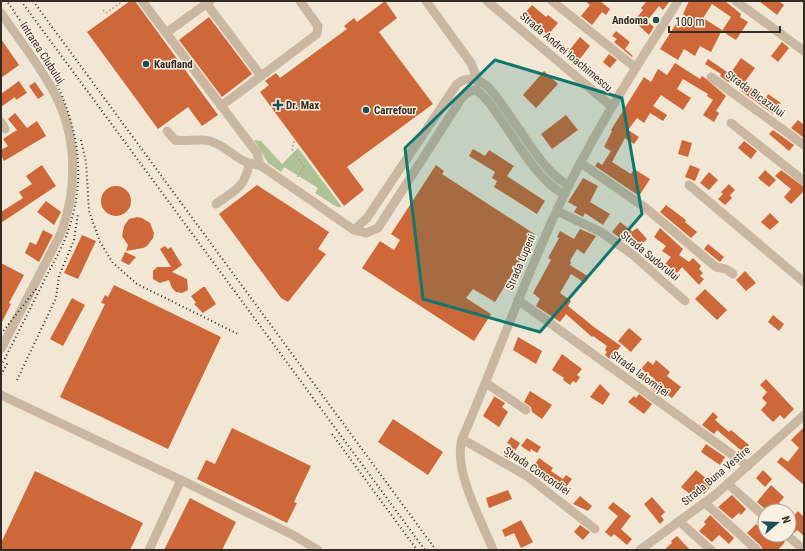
<svg xmlns="http://www.w3.org/2000/svg" width="805" height="551" font-family="'Roboto Condensed',sans-serif">
  <style>
    .green { fill: #afc295 }
    .building { fill: #ce6838 }
    .lines { fill: none; stroke-linecap: round; stroke-linejoin: round }
    .path { stroke: #b6a18b; stroke-width: 1.5; stroke-dasharray: 2 2; stroke-linecap: butt }
    .minor { stroke: #cab7a1; stroke-width: 9 }
    .rail { stroke: #342b24; stroke-width: 2; stroke-dasharray: 1 3; stroke-linecap: butt }
    .marked { fill: #0f766e; fill-opacity: 0.2; stroke: #0f766e; stroke-width: 3; stroke-linejoin: round }
    .poi-dot { fill: #184e58; stroke: #faf1e2; stroke-width: 1.5 }
    .labels { text-anchor: middle; dominant-baseline: central; stroke-width: 3; stroke-linejoin: round; paint-order: stroke }
    .poi-label { font-size: 11px; font-weight: bold; fill: #342b24; stroke: #faf1e2; text-anchor: start }
    .street-label { font-size: 11px; fill: #342b24; stroke: #faf1e2 }
  </style>
  <rect width="100%" height="100%" fill="#f2e7d5"/>
  <path class="green" d="M254,140L261,141L282,164L298,148L342,207H337L315,193L318,188L284,167L281,172L268,163Z"/>
  <g class="building">
    <path d="M130,1H135L218,115L202,126L188,107L158,129L87,32Z"/>
    <path d="M385,1L397,18L379,32L433,104L347,167L364,190L344,206L260,92L269,85L265,81L276,73L280,78L347,29L344,26L354,18L357,22Z"/>
    <path d="M585,1H600L610,9L606,15L602,12L592,25L581,16L590,5Z"/>
    <path d="M647,1H670L663,10L659,6L647,21L654,27L649,35L634,21L643,10L641,8Z"/>
    <path d="M689,1H725L741,14L740,17L748,22L736,40L722,31L731,17L712,4L703,18L722,30L711,52L700,46L695,56L684,49L678,60L660,49L676,24L681,27L687,17L683,14Z"/>
    <path d="M759,1H779L784,5L777,15Z"/>
    <path d="M532,5L546,17L548,15L558,23L548,35L532,21L530,23L522,16Z"/>
    <path d="M209,17L252,74L222,97L179,40Z"/>
    <path d="M616,31L630,42L625,49L633,56L632,57L614,42L617,39L612,36Z"/>
    <path d="M580,37L590,46L579,60L568,52Z"/>
    <path d="M1,39L19,65L1,78Z"/>
    <path d="M782,42L789,48L778,62L771,56Z"/>
    <path d="M609,54L617,60L610,68L603,62Z"/>
    <path d="M741,58L755,68L744,83L766,98L768,94L781,103L773,114L741,91L743,89L730,81L728,82L720,76L721,74L705,64L708,59L730,74Z"/>
    <path d="M675,63L700,79L702,76L705,78L726,96L716,111L719,113L714,122L703,115L713,100L707,96L708,94L683,79L677,89L691,98L683,110L661,95L653,106L667,115L663,121L650,113L644,123L637,118L628,130L639,137L634,144L625,138L612,162L631,174L634,169L650,179L639,196L595,166L598,162L602,165L611,151L604,147L612,131L611,130L644,77L651,82L658,69L667,75Z"/>
    <path d="M544,71L558,84L536,108L523,95Z"/>
    <path d="M19,81L27,93L16,100L15,97L1,107V94Z"/>
    <path d="M35,82L44,95L38,99L29,86Z"/>
    <path d="M15,113L27,128L37,121L46,136L4,161L1,155V150L8,146L3,139L17,130L8,119Z"/>
    <path d="M566,115L578,130L552,149L541,134Z"/>
    <path d="M798,120L804,125V138L791,128Z"/>
    <path d="M773,130L794,145L789,151L769,134Z"/>
    <path d="M682,140L692,143L688,157L678,154Z"/>
    <path d="M744,141L757,151L751,159L738,148Z"/>
    <path d="M473,149L485,156L489,150L514,166L507,176L545,201L537,214L494,187L497,181L492,178L495,172L469,156Z"/>
    <path d="M42,165L56,186L1,223V212L23,198L19,192L32,184L26,176Z"/>
    <path d="M436,165L444,171L442,174L536,235L495,302L473,289L466,298L491,314L474,341L362,268L380,241L394,250L400,240L391,234Z"/>
    <path d="M690,165L700,169L695,181L685,177Z"/>
    <path d="M765,170L776,180L769,187L758,178Z"/>
    <path d="M781,170L804,187V191L791,204L784,197L791,189L775,176Z"/>
    <path d="M709,172L718,180L709,190L700,183Z"/>
    <path d="M583,178L598,186L590,202L610,214L603,225L585,213L583,217L574,212L577,207L568,202Z"/>
    <path d="M729,184L735,190L730,195L732,198L725,205L718,199L723,194L721,192Z"/>
    <path d="M257,185L329,232L318,249L326,254L288,302L281,298L219,214Z"/>
    <circle cx="116" cy="201" r="15"/>
    <path d="M46,201L61,212L54,225L37,212Z"/>
    <path d="M666,205L686,220L685,222L697,232L691,238L660,212Z"/>
    <path d="M770,213L779,222L770,230L761,222Z"/>
    <path d="M137,217L142,218L150,223L154,233L153,238L147,246L143,248L126,251L128,245L122,236L124,226L129,219Z"/>
    <path d="M620,222L632,231L624,241L612,232Z"/>
    <path d="M637,228L647,239L640,246L629,234Z"/>
    <path d="M660,228L683,249L679,255L689,262L693,258L701,266L699,269L703,273L700,276L704,279L699,285L682,267L672,279L661,269L671,257L662,251L666,246L654,237Z"/>
    <path d="M580,229L596,236L584,254L577,249L570,261L571,262L570,265L589,277L585,283L571,274L560,293L571,301L568,306L594,327L621,346L610,359L605,355L607,352L605,350L607,346L593,336L592,337L566,314L560,322L536,306L540,299L533,293L551,260L548,258L559,238L557,237L560,231L574,239Z"/>
    <path d="M43,230L53,235L39,262L25,253L30,242L36,245Z"/>
    <path d="M82,235L96,241L78,279L64,273Z"/>
    <path d="M708,244L724,257L720,262L704,249Z"/>
    <path d="M165,246L168,249L171,247L182,265L172,272L187,279L188,290L182,293L176,292L172,288L169,280L160,283L153,279V271L157,267H171L160,249Z"/>
    <path d="M125,252L136,257L129,265L121,261Z"/>
    <path d="M1,263L24,275L9,303L11,304L1,324Z"/>
    <path d="M745,271L756,283L746,291L736,280Z"/>
    <path d="M114,285L221,337L168,449L60,397L105,304L101,303L105,295L108,297Z"/>
    <path d="M203,287H205L216,304L203,313L194,304L196,303L191,296Z"/>
    <path d="M705,289L727,310L717,320L695,299Z"/>
    <path d="M72,298L85,305L63,346L50,339Z"/>
    <path d="M773,315L784,324L779,331L768,322Z"/>
    <path d="M629,328L642,339L631,352L618,341Z"/>
    <path d="M518,337L542,351L536,364L513,350Z"/>
    <path d="M562,354L582,369L577,375L580,377L576,383L573,381L570,385L563,380L564,378L552,370Z"/>
    <path d="M656,360L670,372L667,376L681,387L672,398L658,388L655,392L650,388L652,386L650,385L655,379L641,369L648,361L653,365Z"/>
    <path d="M766,379L794,409L784,419L780,415L773,422L761,410L767,403L762,398L767,392L760,385Z"/>
    <path d="M600,384L610,394L603,405L590,397Z"/>
    <path d="M530,391L552,405L542,419L532,412L531,407L524,402Z"/>
    <path d="M639,394L652,404L644,414L628,402L634,396L636,398Z"/>
    <path d="M492,395L505,403L502,407L508,412L499,427L483,416L494,397Z"/>
    <path d="M713,412L718,417L715,420L729,432L731,430L749,445L743,452L717,430L714,434L702,425Z"/>
    <path d="M393,419L443,452L428,475L378,442Z"/>
    <path d="M804,427V485L777,462L781,457L788,462L799,448L791,440Z"/>
    <path d="M232,428L311,466L294,502L297,503L287,523L197,479L206,460L215,464Z"/>
    <path d="M511,437L520,443L510,459L504,456L511,445L507,443Z"/>
    <path d="M527,438L541,447L537,453L531,449L530,452L521,446Z"/>
    <path d="M706,444L725,457L720,465L701,452Z"/>
    <path d="M539,458L553,468L551,471L563,479L566,475L572,479L562,492L549,483L548,484L541,479L543,476L532,469Z"/>
    <path d="M696,470L713,484L704,494L700,491L695,498L681,487Z"/>
    <path d="M763,470L772,479L765,487L756,478Z"/>
    <path d="M35,471L143,523L130,550H1V543Z"/>
    <path d="M771,485L784,497L779,503L787,511H767L757,502Z"/>
    <path d="M508,490L512,499L489,508L486,498Z"/>
    <path d="M732,495L746,509L741,515L739,513L732,519L718,507Z"/>
    <path d="M580,496L592,506L588,511L573,504Z"/>
    <path d="M652,497L665,512L661,516L664,520L660,524L644,504Z"/>
    <path d="M190,498L236,522L222,550H164Z"/>
    <path d="M613,502L631,516L621,529L632,539L627,545L614,534L611,537L605,532L618,516L608,508Z"/>
    <path d="M798,511L804,517V536L797,530L794,533L789,529V513L793,517Z"/>
    <path d="M710,515L734,538L729,544L719,535L712,542L699,531L706,524L704,522Z"/>
    <path d="M521,520L533,542L521,548L514,533L505,537L502,530Z"/>
    <path d="M756,524L765,533V535H775L785,542L778,550H763L761,546L747,533Z"/>
    <path d="M580,525L590,532L583,540L574,532Z"/>
    <path d="M677,536L690,550H664L672,543L671,541Z"/>
  </g>
  <g class="lines">
    <g class="path">
      <path d="M103,10L106,13L123,1"/>
      <path d="M294,141L292,149L304,167L296,179"/>
    </g>
    <g class="minor">
      <path d="M142,1L257,153L260,165"/>
      <path d="M426,1L471,63L479,83"/>
      <path d="M487,1L611,106"/>
      <path d="M552,1L636,68"/>
      <path d="M736,1L804,51"/>
      <path d="M206,3L261,76"/>
      <path d="M1,13C19,39 40,66 55,94C77,136 78,189 61,233L1,349"/>
      <path d="M166,33L210,1"/>
      <path d="M711,77L804,145"/>
      <path d="M221,106L317,34L318,26L300,1"/>
      <path d="M1,122L5,129"/>
      <path d="M731,123L804,181"/>
      <path d="M167,131L175,140C187,142 199,138 210,141C229,146 237,164 260,165L354,230L366,233L378,228L461,99L467,93L474,90C494,94 530,181 565,194"/>
      <path d="M581,163L647,209L716,267L726,269L733,274"/>
      <path d="M689,185L804,282"/>
      <path d="M216,204C234,191 245,188 249,164"/>
      <path d="M557,211L601,232L633,255L685,301"/>
      <path d="M354,230L367,218L457,84C468,75 480,79 489,88C511,111 542,175 569,185"/>
      <path d="M518,300L748,466"/>
      <path d="M486,383L526,410"/>
      <path d="M1,395L181,480L149,550"/>
      <path d="M462,439L527,476L595,529"/>
      <path d="M181,480L293,535L318,550"/>
      <path d="M728,484L765,517"/>
      <path d="M705,503L757,550"/>
      <path d="M679,521L711,550"/>
      <path d="M787,535L804,550"/>
      <path d="M493,550C481,519 453,471 462,439C495,363 522,285 557,210C591,136 635,69 678,1"/>
      <path d="M640,550L715,495L804,415"/>
    </g>
    <g class="rail">
      <path d="M21,1L425,550"/>
      <path d="M33,1L436,550"/>
      <path d="M81,140L86,162L89,211L100,242L113,263L137,284L238,334"/>
      <path d="M1,334L36,289"/>
      <path d="M1,366C16,337 31,307 46,277C54,261 64,245 69,228C98,141 54,70 7,1"/>
      <path d="M1,375L8,362"/>
      <path d="M17,380L56,298L59,276L74,240L78,214"/>
      <path d="M332,434L417,550"/>
    </g>
  </g>
  <path class="marked" d="M495,60L622,98L642,214L540,332L423,299L405,148Z"/>
  <g class="poi-dot">
    <circle cx="656" cy="20" r="4"/>
    <circle cx="146" cy="64" r="4"/>
    <path d="M276 99h4v4h4v4h-4v4h-4v-4h-4v-4h4z"/>
    <circle cx="366" cy="110" r="4"/>
  </g>
  <g class="labels">
    <g class="poi-label">
      <text x="648" y="20" text-anchor="end">Andoma</text>
      <text x="154" y="64">Kaufland</text>
      <text x="286" y="105">Dr. Max</text>
      <text x="374" y="110">Carrefour</text>
    </g>
    <g class="street-label">
      <text transform="translate(566 52) rotate(40)">Strada Andrei Ioachimescu</text>
      <text transform="translate(42 53) rotate(57)">Intrarea Clubului</text>
      <text transform="translate(755 94) rotate(36)">Strada Bicazului</text>
      <text transform="translate(650 256) rotate(39)">Strada Sudorului</text>
      <text transform="translate(521 262) rotate(-67)">Strada Lupeni</text>
      <text transform="translate(640 374) rotate(36)">Strada Ialomiței</text>
      <text transform="translate(537 471) rotate(34)">Strada Concordiei</text>
      <text transform="translate(716 476) rotate(-40)">Strada Buna Vestire</text>
    </g>
  </g>
  <rect width="805" height="551" fill="none" stroke="#342b24" stroke-width="4"/>
  <g transform="translate(777 523) rotate(71)"><circle r="19" fill="#faf1e2" stroke="#aba296"/>
  <path d="M0-3L7 15L0 10L-7 15Z" fill="#184e58"/>
  <text y="-6" font-size="11" font-weight="bold" text-anchor="middle" fill="#342b24">N</text>
  </g>
  <path d="M669 26v6h111v-6" fill="none" stroke="#342b24" stroke-width="2"/>
  <text x="675" y="26" font-size="12" fill="#342b24" stroke="#faf1e2" stroke-width="3" paint-order="stroke">100 m</text>
</svg>
